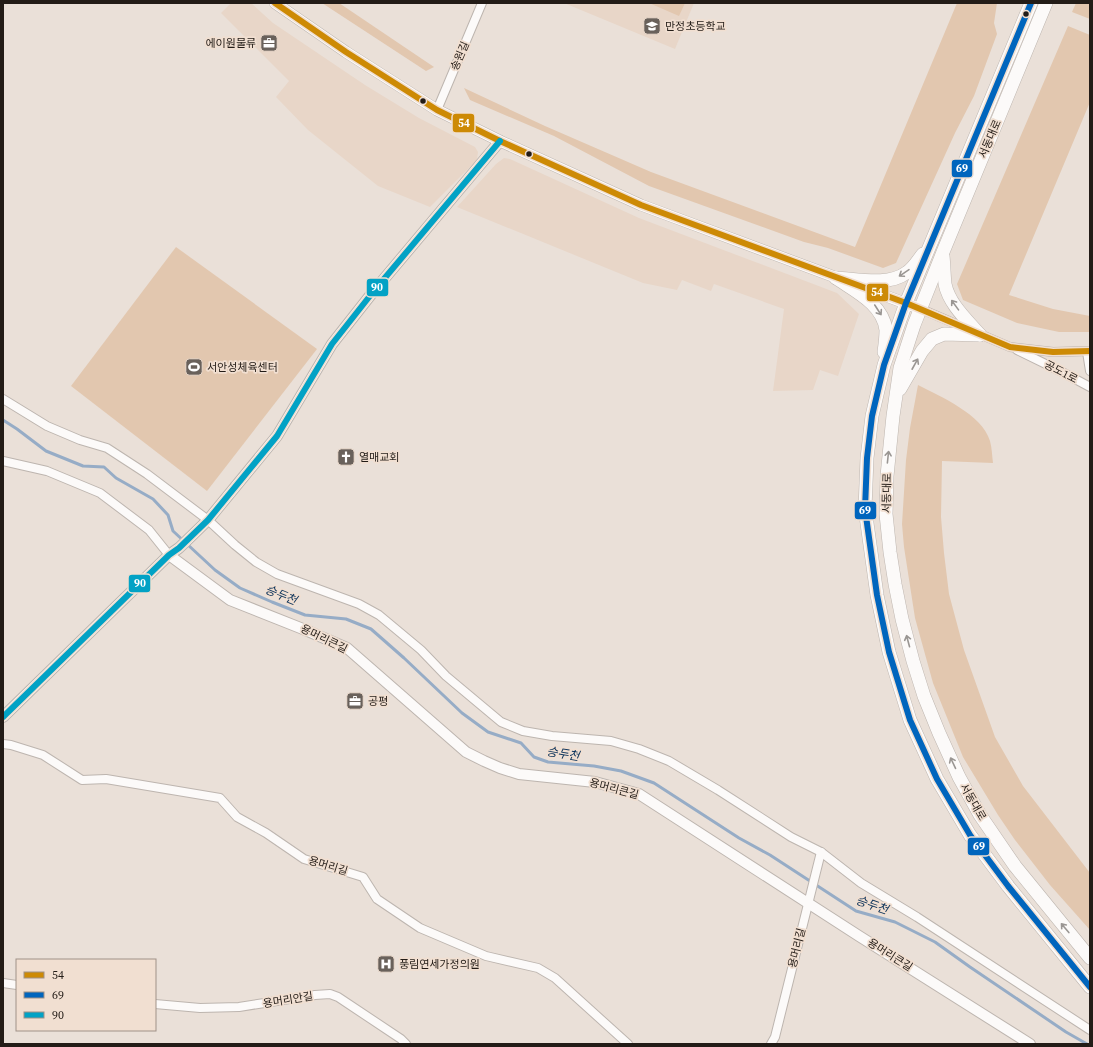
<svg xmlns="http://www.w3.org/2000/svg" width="1093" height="1047" font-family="'Source Serif 4','Noto Sans KR',serif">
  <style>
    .built { fill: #e8d6c8 }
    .green { fill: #e2c7af }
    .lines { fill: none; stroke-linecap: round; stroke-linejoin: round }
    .stream { stroke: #96acc6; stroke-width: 3 }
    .minor-casing { stroke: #bdb5af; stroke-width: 10 }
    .tertiary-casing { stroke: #bdb5af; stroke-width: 12 }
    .secondary-casing { stroke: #bdb5af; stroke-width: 12 }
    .primary-casing { stroke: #bdb5af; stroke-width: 14 }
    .minor { stroke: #fcfaf9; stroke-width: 8 }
    .tertiary { stroke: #fcfaf9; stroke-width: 10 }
    .secondary { stroke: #fcfaf9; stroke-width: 11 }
    .primary { stroke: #fcfaf9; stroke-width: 13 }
    .bus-1-casing { stroke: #f1dfd1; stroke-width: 9 }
    .bus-2-casing { stroke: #f1dfd1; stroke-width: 9 }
    .bus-3-casing { stroke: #f1dfd1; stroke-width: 9 }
    .bus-1 { stroke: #cd8a05; stroke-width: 6 }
    .bus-2 { stroke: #0065bd; stroke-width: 6 }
    .bus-3 { stroke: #02a2c5; stroke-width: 6 }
    .oneway { stroke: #9a9693 }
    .bus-dot { fill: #231c17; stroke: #f1dfd1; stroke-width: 1.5 }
    .labels { text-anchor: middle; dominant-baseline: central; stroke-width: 3.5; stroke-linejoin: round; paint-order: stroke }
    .poi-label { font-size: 11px; fill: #231c17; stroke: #f1dfd1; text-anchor: start }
    .street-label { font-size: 11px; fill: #231c17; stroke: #f1dfd1 }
    .water-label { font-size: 12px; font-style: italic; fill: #093159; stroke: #f1dfd1 }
    .line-badge { stroke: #f1dfd1; stroke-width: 1.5 }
    .badge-label { font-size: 11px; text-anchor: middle; font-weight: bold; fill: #fff }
  </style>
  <rect width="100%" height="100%" fill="#eae0d8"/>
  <g class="built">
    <path d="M231,3H251L273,23L365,85L419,118L475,147L478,152L477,160L430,207L378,186L308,130L276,97L289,81L221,13Z"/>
    <path d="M564,3H694L675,49Z"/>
    <path d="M504,158L510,159L639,218L837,293L859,314L838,376L820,370L813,390L773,391L784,309L714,284L711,291L682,280L677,290L643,283L457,207L496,164Z"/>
  </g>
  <g class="green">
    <path d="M322,3H339L434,67L426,71Z"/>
    <path d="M649,3H685L679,16Z"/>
    <path d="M957,3H997L994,23L997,34L974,96L955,133L896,263L883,268L828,248L804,242L649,186L554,136L470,100L464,88L545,126L651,172L855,247Z"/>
    <path d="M1076,3H1090V19L1072,12Z"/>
    <path d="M1068,26L1090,35V102L1009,295L1053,309L1090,316V332H1059L1017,323L963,300L957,284Z"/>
    <path d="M176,247L317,349L207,491L71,386Z"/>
    <path d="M918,385C941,397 982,414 990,441C992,448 992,456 993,463L942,461L941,517L944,553L949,594L964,650L995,737L1023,786L1090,873V930L1050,885L1015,840L998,815L963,757L933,683L915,618L904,547L902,524L906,460L910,428Z"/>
  </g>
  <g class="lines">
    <path class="stream" d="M3,420L17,429L46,451L83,466L104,467L116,478L153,499L168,515L173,531L215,570L240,588L272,602L305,615L346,619L371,629L404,658L462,713L488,732L521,743L534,757L548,762L594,766L621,771L654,783L739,838L770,855L856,911L895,922L935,942L970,967L1066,1032L1087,1044"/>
    <defs>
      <g id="minor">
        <path d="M437,110L482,3"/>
        <path d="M921,309L1010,347L1053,352L1090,351"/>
        <path d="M1017,350L1062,372L1090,387"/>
        <path d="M1087,352L1090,371"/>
        <path d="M3,399L47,426L80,440L107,448L147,474L208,520L235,545L256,562L277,574L359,604L379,615L421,650L446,676L501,722L523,731L552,736L611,741L639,749L669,761L718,790L791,837L821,852L861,883L917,917L1090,1030"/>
        <path d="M3,461L47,471L100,493L149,530L169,555"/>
        <path d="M3,744L11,745L43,755L82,780L106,779L220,798L237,817L266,833L304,859L363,877L377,899L420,928L486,956L538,968L555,978L628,1044"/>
        <path d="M3,983L17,985"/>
        <path d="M155,1004L200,1008L239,1007L315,995L330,994L338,997L401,1039L406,1044"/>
        <path d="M771,1044L775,1037L821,852"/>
      </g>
      <g id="tertiary">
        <path d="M169,555L230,600L303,629L347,648L466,752L484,761L500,768L519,774L595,782L639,794L859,936L1030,1044"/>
        <path d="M3,717L169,555L179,548L208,520L277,436L332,344L373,292L500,141"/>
      </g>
      <path id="secondary" d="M275,3L346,52L437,110L500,141L641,205L921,309"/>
      <g id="primary">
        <path d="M1031,3L906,303L884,365L872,416L867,458L865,509L877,595L889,652L910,720L937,779L970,835L1008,886L1090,987"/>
        <path d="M1046,3L943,252L914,325L900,368L893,416L887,476L886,514L890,552L895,584L902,619L913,661L924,696L939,733L959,777L980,815L1015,866L1090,958"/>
        <path d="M943,256C944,265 944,275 945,284C949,304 967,320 980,335"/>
        <path d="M836,278C855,291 883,304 886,330C886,337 885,345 884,352"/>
        <path d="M836,278C857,279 889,286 906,273C913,269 918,260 923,254"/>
        <path d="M900,389L922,351L932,339L944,334L980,335"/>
      </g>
    </defs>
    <use href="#minor" class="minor-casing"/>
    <use href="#tertiary" class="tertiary-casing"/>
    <use href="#secondary" class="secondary-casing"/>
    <use href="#primary" class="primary-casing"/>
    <use href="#minor" class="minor"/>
    <use href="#tertiary" class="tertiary"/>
    <use href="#secondary" class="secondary"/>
    <use href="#primary" class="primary"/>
    <defs>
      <path id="bus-1" d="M275,3L346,52L437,110L500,141L641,205L906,303L1010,347L1053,352L1090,351"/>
      <path id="bus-2" d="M1031,3L906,303L884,365L872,416L867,458L865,509L877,595L889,652L910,720L937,779L970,835L1008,886L1090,987"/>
      <path id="bus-3" d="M3,717L169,555L179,548L208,520L277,436L332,344L373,292L500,141"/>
    </defs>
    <use href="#bus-1" class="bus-1-casing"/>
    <use href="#bus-2" class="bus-2-casing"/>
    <use href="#bus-3" class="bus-3-casing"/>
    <use href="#bus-1" class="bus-1"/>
    <use href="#bus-2" class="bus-2"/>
    <use href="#bus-3" class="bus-3"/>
  </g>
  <defs><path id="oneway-shaft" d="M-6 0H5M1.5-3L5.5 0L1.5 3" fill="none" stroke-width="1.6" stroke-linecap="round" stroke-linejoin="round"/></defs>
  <g class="oneway">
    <use href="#oneway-shaft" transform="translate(904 273) rotate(146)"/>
    <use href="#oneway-shaft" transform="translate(955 305) rotate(-126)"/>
    <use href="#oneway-shaft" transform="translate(878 310) rotate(57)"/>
    <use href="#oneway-shaft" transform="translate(915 364) rotate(-61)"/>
    <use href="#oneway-shaft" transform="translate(888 457) rotate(-84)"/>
    <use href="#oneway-shaft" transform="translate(908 641) rotate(-105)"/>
    <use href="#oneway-shaft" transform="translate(953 763) rotate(-115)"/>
    <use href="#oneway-shaft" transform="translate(1065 928) rotate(-130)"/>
  </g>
  <defs>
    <symbol id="school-square" viewBox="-11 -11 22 22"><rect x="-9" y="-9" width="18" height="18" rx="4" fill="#69615b" stroke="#f1dfd1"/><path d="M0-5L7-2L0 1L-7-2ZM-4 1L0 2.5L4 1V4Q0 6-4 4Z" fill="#fff"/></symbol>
    <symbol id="office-square" viewBox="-11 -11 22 22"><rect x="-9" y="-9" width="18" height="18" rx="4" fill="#69615b" stroke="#f1dfd1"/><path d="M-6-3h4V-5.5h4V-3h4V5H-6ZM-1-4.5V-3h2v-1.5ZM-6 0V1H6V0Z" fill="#fff"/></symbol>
    <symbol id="stadium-square" viewBox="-11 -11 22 22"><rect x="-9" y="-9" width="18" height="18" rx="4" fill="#69615b" stroke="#f1dfd1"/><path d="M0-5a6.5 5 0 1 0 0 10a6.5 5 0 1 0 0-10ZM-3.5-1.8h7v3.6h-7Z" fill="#fff"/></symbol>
    <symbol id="church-square" viewBox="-11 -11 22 22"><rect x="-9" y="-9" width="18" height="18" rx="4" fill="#69615b" stroke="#f1dfd1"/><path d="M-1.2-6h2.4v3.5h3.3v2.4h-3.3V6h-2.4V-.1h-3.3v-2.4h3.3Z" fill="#fff"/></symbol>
    <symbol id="hospital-square" viewBox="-11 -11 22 22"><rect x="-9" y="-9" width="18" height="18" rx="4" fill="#69615b" stroke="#f1dfd1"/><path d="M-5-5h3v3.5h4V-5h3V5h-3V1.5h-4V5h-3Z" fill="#fff"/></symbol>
  </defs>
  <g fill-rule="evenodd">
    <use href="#school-square" x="642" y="16" width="20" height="20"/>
    <use href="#office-square" x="259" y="33" width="20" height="20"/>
    <use href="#stadium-square" x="184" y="357" width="20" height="20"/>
    <use href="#church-square" x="336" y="447" width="20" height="20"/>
    <use href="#office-square" x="345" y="691" width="20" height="20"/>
    <use href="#hospital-square" x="376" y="954" width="20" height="20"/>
  </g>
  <g class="bus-dot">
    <circle cx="1026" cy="14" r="3.5"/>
    <circle cx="423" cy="101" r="3.5"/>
    <circle cx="529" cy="154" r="3.5"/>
  </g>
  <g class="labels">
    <g class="poi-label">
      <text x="665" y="26">만정초등학교</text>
      <text x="256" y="43" text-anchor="end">에이원물류</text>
      <text x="207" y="367">서안성체육센터</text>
      <text x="359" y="457">열매교회</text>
      <text x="368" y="701">공평</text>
      <text x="399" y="964">풍림연세가정의원</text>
    </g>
    <g class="street-label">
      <text transform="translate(460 56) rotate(-67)">송원길</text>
      <text transform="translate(990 139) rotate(-67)">서동대로</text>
      <text transform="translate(1061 372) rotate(27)">공도1로</text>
      <text transform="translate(887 493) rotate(-89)">서동대로</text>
      <text transform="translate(324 639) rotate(26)">용머리큰길</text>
      <text transform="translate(614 789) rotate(15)">용머리큰길</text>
      <text transform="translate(973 802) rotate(60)">서동대로</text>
      <text transform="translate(328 866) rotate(17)">용머리길</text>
      <text transform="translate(797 948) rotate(-76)">용머리길</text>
      <text transform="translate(890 955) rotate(32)">용머리큰길</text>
      <text transform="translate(288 1000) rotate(-9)">용머리안길</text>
    </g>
    <g class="water-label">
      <text transform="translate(281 595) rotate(22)">승두천</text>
      <text transform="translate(563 754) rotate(9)">승두천</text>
      <text transform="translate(872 905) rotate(19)">승두천</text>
    </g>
  </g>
  <g class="line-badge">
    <rect x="452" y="113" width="23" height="20" rx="4" fill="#cd8a05"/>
    <rect x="951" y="159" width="22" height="19" rx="4" fill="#0065bd"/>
    <rect x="366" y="278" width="23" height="19" rx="4" fill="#02a2c5"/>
    <rect x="866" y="283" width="23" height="19" rx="4" fill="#cd8a05"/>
    <rect x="854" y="501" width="23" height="19" rx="4" fill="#0065bd"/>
    <rect x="128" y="574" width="23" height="19" rx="4" fill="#02a2c5"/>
    <rect x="967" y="837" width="23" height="19" rx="4" fill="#0065bd"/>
  </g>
  <g class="badge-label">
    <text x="464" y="127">54</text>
    <text x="962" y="172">69</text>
    <text x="377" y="291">90</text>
    <text x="877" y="296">54</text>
    <text x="865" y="514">69</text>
    <text x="140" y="587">90</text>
    <text x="979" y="850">69</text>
  </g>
  <rect width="1093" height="1047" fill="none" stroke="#231c17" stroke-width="8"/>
  <rect x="16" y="959" width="140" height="72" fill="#f1dfd1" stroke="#9f9187"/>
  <rect x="24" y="972" width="20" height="6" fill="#cd8a05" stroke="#9f9187"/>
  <text x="52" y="979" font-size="12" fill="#231c17">54</text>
  <rect x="24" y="992" width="20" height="6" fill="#0065bd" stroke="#9f9187"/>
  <text x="52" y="999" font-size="12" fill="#231c17">69</text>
  <rect x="24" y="1012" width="20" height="6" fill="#02a2c5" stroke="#9f9187"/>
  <text x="52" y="1019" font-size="12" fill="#231c17">90</text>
</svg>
